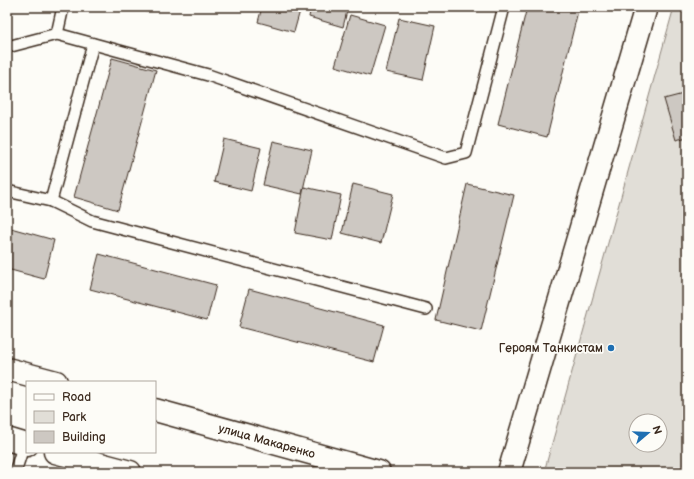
<svg xmlns="http://www.w3.org/2000/svg" width="694" height="479" font-family="'Balsamiq Sans',sans-serif">
  <style>
    .green { fill: #e1ded7; stroke: #8e847a; fill-rule: evenodd }
    .building { fill: #cdc8c2; stroke: #3b2a1e }
    .lines { fill: none; stroke-linecap: round; stroke-linejoin: round }
    .lane-casing { stroke: #3b2a1e; stroke-width: 14 }
    .street-casing { stroke: #3b2a1e; stroke-width: 25 }
    .lane { stroke: #fdfcf7; stroke-width: 11 }
    .street { stroke: #fdfcf7; stroke-width: 22 }
    .poi-dot { fill: #1f6fb2; stroke: #fdfcf7; stroke-width: 1.5 }
    .labels { text-anchor: middle; dominant-baseline: central; stroke-width: 3.5; stroke-linejoin: round; paint-order: stroke }
    .poi-label { font-size: 12px; fill: #3b2a1e; stroke: #fdfcf7; text-anchor: end }
    .street-label { font-size: 12px; fill: #3b2a1e; stroke: #fdfcf7 }
  </style>
  <rect width="100%" height="100%" fill="#fdfcf7"/>
  <filter id="ink" filterUnits="userSpaceOnUse"><feTurbulence type="fractalNoise" baseFrequency=".025" numOctaves="2"/><feDisplacementMap in="SourceGraphic" scale="8" xChannelSelector="R" yChannelSelector="G"/><feConvolveMatrix kernelMatrix="1 2 1 2 8 2 1 2 1" color-interpolation-filters="sRGB"/></filter>
  <g filter="url(#ink)">
    <path class="green" d="M674,7H687V472H544ZM636,421H660V445H636Z"/>
    <g class="building">
      <path d="M127,7H148L147,12Z"/>
      <path d="M262,7H301L294,32L258,22Z"/>
      <path d="M311,7H348L343,27L309,17Z"/>
      <path d="M527,7H579L547,137L498,124Z"/>
      <path d="M350,15L385,25L370,76L335,66Z"/>
      <path d="M399,18L435,26L423,80L386,72Z"/>
      <path d="M112,58L156,70L118,210L74,197Z"/>
      <path d="M687,93V137L676,140L664,99Z"/>
      <path d="M224,139L261,148L251,191L214,182Z"/>
      <path d="M273,141L312,150L302,194L263,185Z"/>
      <path d="M353,184L393,194L381,243L342,233Z"/>
      <path d="M467,184L514,195L481,331L436,320Z"/>
      <path d="M304,187L341,195L332,240L295,233Z"/>
      <path d="M7,227L54,240L44,279L7,269Z"/>
      <path d="M99,254L216,285L207,320L90,289Z"/>
      <path d="M249,289L384,325L374,362L239,327Z"/>
    </g>
    <g class="lines">
      <defs>
        <g id="lane">
          <path d="M63,7L57,34L208,75L446,158L466,153L504,7"/>
          <path d="M7,45L11,46L57,34"/>
          <path d="M7,191L51,201L93,44"/>
          <path d="M51,201L92,221L426,309"/>
          <path d="M15,472L24,444"/>
        </g>
        <g id="street">
          <path d="M7,369L56,382"/>
          <path id="s1" d="M155,410L379,472"/>
          <path d="M7,439L27,445"/>
          <path d="M55,452L130,472"/>
          <path d="M509,472L646,7"/>
        </g>
      </defs>
      <use href="#lane" class="lane-casing"/>
      <use href="#street" class="street-casing"/>
      <use href="#lane" class="lane"/>
      <use href="#street" class="street"/>
    </g>
  </g>
  <circle class="poi-dot" cx="611" cy="348" r="4"/>
  <g class="labels">
    <g class="poi-label">
      <text x="603" y="348">Героям Танкистам</text>
    </g>
    <g class="street-label">
      <text stroke="none"><textPath href="#s1" startOffset="116">улица Макаренко</textPath></text>
    </g>
  </g>
  <rect width="694" height="479" fill="none" stroke="#fdfcf7" stroke-width="24"/>
  <rect x="12" y="12" width="670" height="455" fill="none" stroke="#3b2a1e" stroke-width="1.5" filter="url(#ink)"/>
  <rect x="26" y="381" width="130" height="72" fill="#fdfcf7" stroke="#afa8a0"/>
  <rect x="34" y="394" width="20" height="6" fill="#fdfcf7" stroke="#afa8a0"/>
  <text x="62" y="401" font-size="12" fill="#3b2a1e">Road</text>
  <rect x="34" y="411" width="20" height="12" fill="#e1ded7" stroke="#afa8a0"/>
  <text x="62" y="421" font-size="12" fill="#3b2a1e">Park</text>
  <rect x="34" y="431" width="20" height="12" fill="#cdc8c2" stroke="#afa8a0"/>
  <text x="62" y="441" font-size="12" fill="#3b2a1e">Building</text>
  <g transform="translate(648 433) rotate(71)"><circle r="19" fill="#fdfcf7" stroke="#afa8a0"/>
  <path d="M0-3L7 15L0 10L-7 15Z" fill="#1f6fb2"/>
  <text y="-6" font-size="11" font-weight="bold" text-anchor="middle" fill="#3b2a1e">N</text>
  </g>
</svg>
